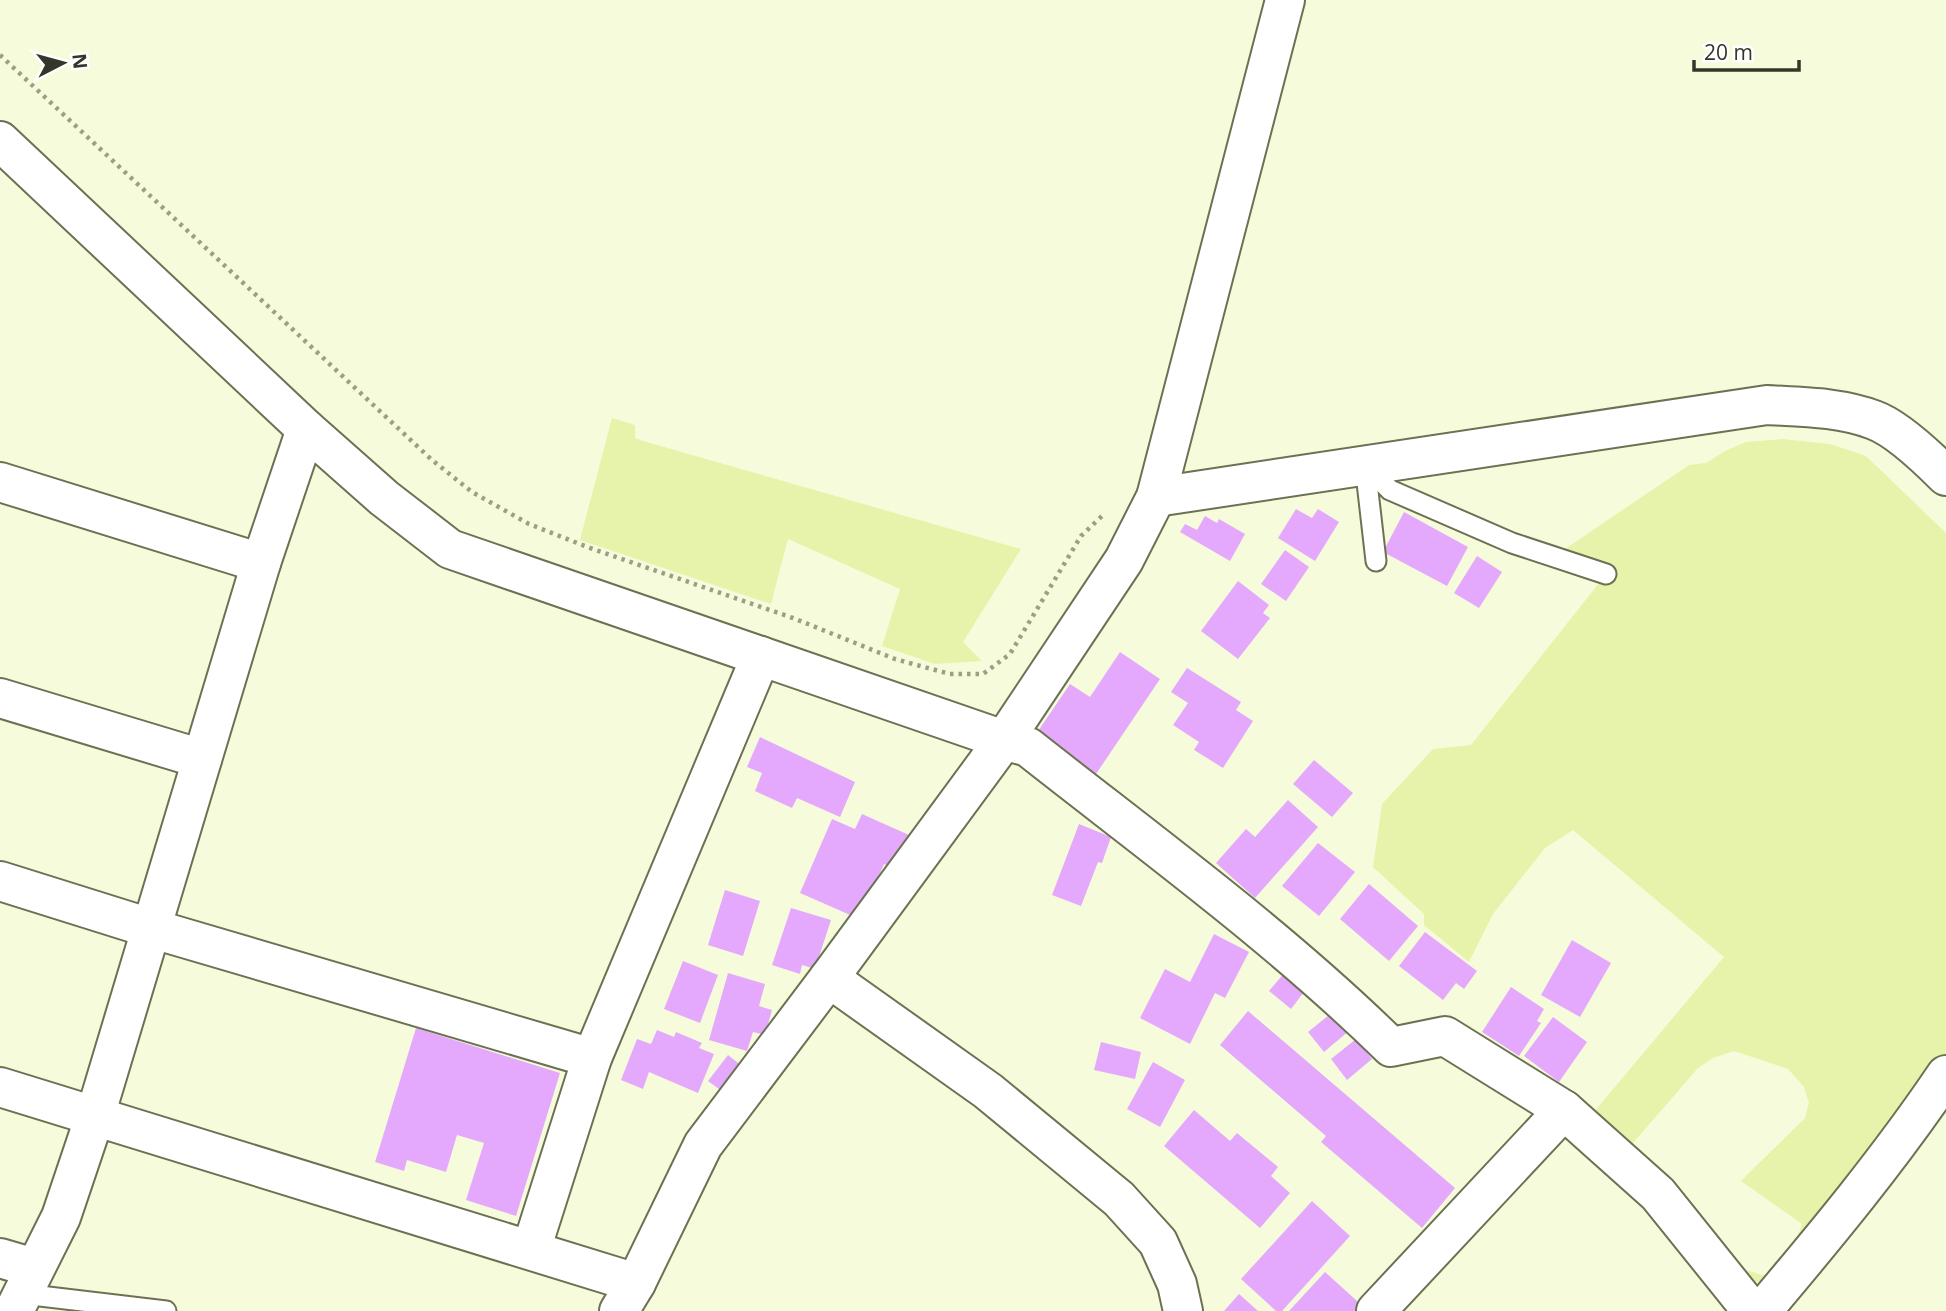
<svg xmlns="http://www.w3.org/2000/svg" width="1946" height="1311" font-family="'Open Sans',sans-serif">
  <style>
    .green { fill: #e7f2ab }
    .building { fill: #e4a9fc }
    .lines { fill: none; stroke-linecap: round; stroke-linejoin: round }
    .service-casing { stroke: #6c7154; stroke-width: 23 }
    .minor-casing { stroke: #6c7154; stroke-width: 42 }
    .path { stroke: #9b9f87; stroke-width: 4.5; stroke-dasharray: 3.5 5; stroke-linecap: butt }
    .service { stroke: #fff; stroke-width: 19 }
    .minor { stroke: #fff; stroke-width: 38 }
  </style>
  <rect width="100%" height="100%" fill="#f6fcdb"/>
  <g class="green">
    <path d="M612,418L635,425V438L643,441L1021,549L963,642L982,661L935,664L882,646L900,589L788,539L771,604L580,540Z"/>
    <path d="M1782,439L1830,444L1866,456L1946,533V1061L1898,1130L1801,1253L1779,1274L1766,1281L1749,1283L1731,1270L1702,1235L1734,1266L1765,1276C1786,1264 1795,1245 1802,1224L1741,1181L1805,1118L1809,1103L1804,1087L1788,1069L1734,1051L1713,1058L1698,1068L1633,1143L1621,1144L1588,1119L1724,957L1573,830L1545,848L1493,914L1469,962L1424,925V914L1373,867L1382,804L1433,749L1471,745L1614,564L1562,551L1689,465L1706,463L1725,451L1746,442Z"/>
  </g>
  <g class="building">
    <path d="M1296,509L1312,518L1318,509L1339,522L1315,561L1278,538Z"/>
    <path d="M1404,512L1468,547L1447,586L1383,552Z"/>
    <path d="M1205,516L1217,523L1219,519L1245,534L1230,561L1180,532L1185,524L1197,530Z"/>
    <path d="M1285,550L1309,567L1286,601L1261,584Z"/>
    <path d="M1477,556L1502,572L1479,608L1454,593Z"/>
    <path d="M1238,581L1269,605L1263,613L1270,618L1238,659L1201,631Z"/>
    <path d="M1120,652L1160,679L1096,774L1036,734L1070,684L1090,697Z"/>
    <path d="M1187,668L1241,702L1236,710L1253,721L1223,768L1194,750L1199,742L1173,725L1188,703L1171,692Z"/>
    <path d="M760,737L855,782L840,817L797,798L792,808L755,791L762,773L747,767Z"/>
    <path d="M1314,760L1353,793L1332,817L1293,784Z"/>
    <path d="M1288,800L1318,827L1255,898L1216,863L1246,829L1255,837Z"/>
    <path d="M862,814L909,835L901,854L891,867L884,864L866,904L857,918L800,893L832,819L855,829Z"/>
    <path d="M1079,824L1111,837L1102,863L1098,862L1081,906L1052,895Z"/>
    <path d="M1318,843L1355,872L1319,916L1282,886Z"/>
    <path d="M1369,884L1418,926L1389,961L1340,919Z"/>
    <path d="M725,890L760,901L743,956L708,945Z"/>
    <path d="M791,908L831,920L815,969L802,965L800,974L772,965Z"/>
    <path d="M1425,932L1477,971L1464,989L1456,983L1443,1000L1399,966Z"/>
    <path d="M1214,934L1249,952L1225,998L1215,993L1190,1044L1140,1018L1165,969L1190,982Z"/>
    <path d="M1572,940L1611,963L1580,1017L1541,995Z"/>
    <path d="M683,961L718,975L700,1023L664,1009Z"/>
    <path d="M1286,971L1307,988L1291,1009L1269,991Z"/>
    <path d="M728,973L765,984L759,1006L772,1010L765,1035L753,1032L747,1051L709,1040Z"/>
    <path d="M1511,987L1544,1009L1537,1021L1541,1023L1519,1056L1482,1032Z"/>
    <path d="M1248,1011L1455,1188L1422,1228L1321,1142L1326,1136L1220,1045Z"/>
    <path d="M1334,1011L1350,1030L1324,1052L1308,1032Z"/>
    <path d="M1553,1017L1587,1042L1559,1082L1524,1056Z"/>
    <path d="M416,1028L560,1073L516,1216L466,1200L484,1143L457,1135L446,1172L407,1160L404,1171L375,1162Z"/>
    <path d="M657,1030L674,1037L676,1032L702,1043L699,1048L714,1054L698,1093L649,1072L643,1089L621,1080L637,1039L651,1044Z"/>
    <path d="M1356,1039L1372,1059L1347,1080L1331,1059Z"/>
    <path d="M1101,1042L1141,1052L1135,1079L1094,1070Z"/>
    <path d="M728,1055L743,1067L723,1092L708,1081Z"/>
    <path d="M1153,1062L1185,1080L1160,1127L1127,1109Z"/>
    <path d="M1194,1110L1230,1141L1237,1133L1278,1167L1271,1176L1290,1193L1260,1228L1164,1146Z"/>
    <path d="M1312,1201L1350,1236L1282,1311H1276L1241,1279Z"/>
    <path d="M1325,1272L1366,1309L1364,1311H1289Z"/>
    <path d="M1239,1294L1258,1311H1224Z"/>
  </g>
  <g class="lines">
    <defs>
      <g id="service">
        <path d="M1365,465L1390,490L1512,543L1606,574"/>
        <path d="M1365,465L1376,561"/>
        <path d="M23,1294L166,1311"/>
      </g>
      <g id="minor">
        <path d="M1285,0L1156,497L1124,560L1004,740L1028,747C1151,844 1279,937 1391,1047L1445,1036L1564,1110"/>
        <path d="M0,141L306,429L384,498L450,549L1004,740L829,978L703,1145L636,1283L619,1311"/>
        <path d="M0,482L261,563"/>
        <path d="M1156,497L1767,405C1802,407 1840,407 1874,420C1896,428 1929,459 1946,476"/>
        <path d="M0,698L202,759"/>
        <path d="M0,881L150,928L592,1058"/>
        <path d="M829,978L988,1091L1119,1199L1158,1242L1177,1284L1183,1311"/>
        <path d="M0,1087L636,1283"/>
        <path d="M531,1250L592,1058L761,656"/>
        <path d="M0,1258L34,1268"/>
        <path d="M14,1311L61,1217L95,1116L261,563L306,429"/>
        <path d="M1376,1311L1564,1110L1658,1194L1752,1311"/>
        <path d="M1762,1311C1827,1234 1890,1158 1946,1075"/>
      </g>
    </defs>
    <use href="#service" class="service-casing"/>
    <use href="#minor" class="minor-casing"/>
    <path class="path" d="M0,55L432,460L472,492L529,524L590,548L793,618L895,659L950,674H983L1010,654L1081,536L1104,514"/>
    <use href="#service" class="service"/>
    <use href="#minor" class="minor"/>
  </g>
  <g transform="translate(63 63) rotate(84)" stroke="#ffffff" stroke-width="5" paint-order="stroke">
  <path d="M0-5L12 26L0 18L-12 26Z" fill="#343629"/>
  <text y="-10" font-size="19" font-weight="bold" text-anchor="middle" fill="#343629">N</text>
  </g>
  <path d="M1694 60v10h105v-10" fill="none" stroke="#343629" stroke-width="3.5"/>
  <text x="1704" y="60" font-size="21" fill="#343629" stroke="#ffffff" stroke-width="5" paint-order="stroke">20 m</text>
</svg>
